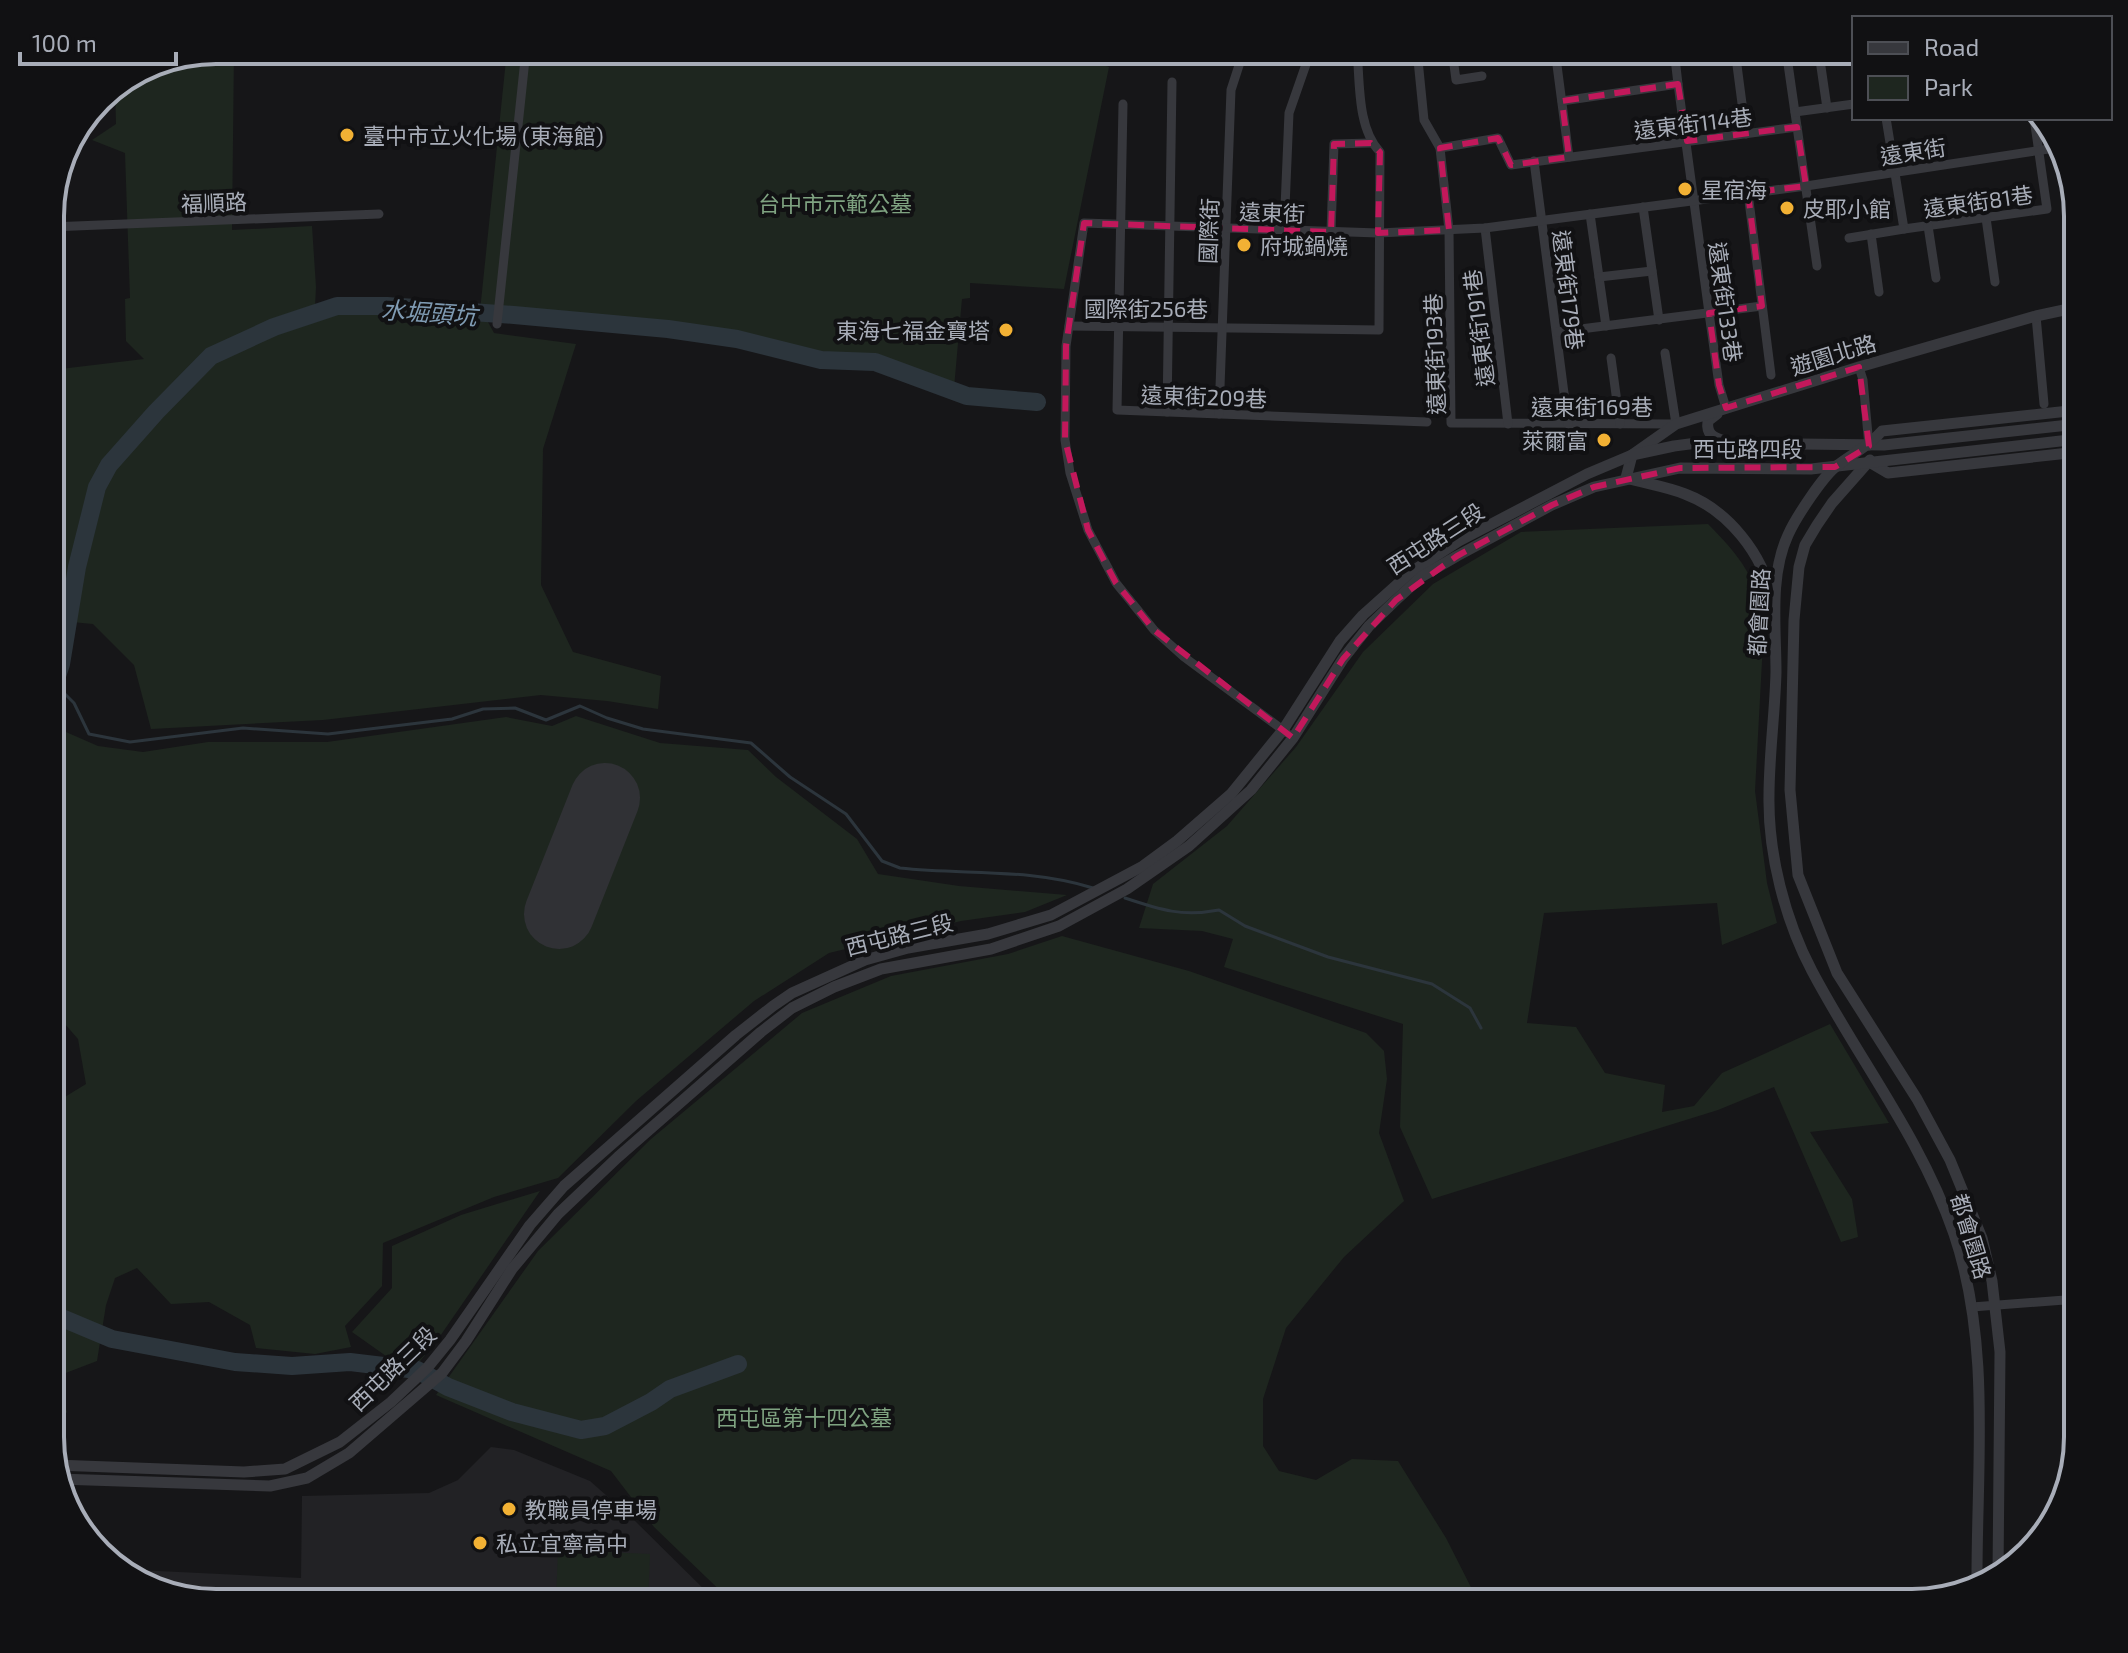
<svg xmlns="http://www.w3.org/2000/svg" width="2128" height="1653" font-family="'Exo 2','Noto Sans TC',sans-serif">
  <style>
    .built { fill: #222225 }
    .green { fill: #1e261f }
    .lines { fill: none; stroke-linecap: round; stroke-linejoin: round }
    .stream { stroke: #2c353c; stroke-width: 3 }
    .river { stroke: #2c353c; stroke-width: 18 }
    .runway { stroke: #303135; stroke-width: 70 }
    .minor { stroke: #37383d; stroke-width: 9 }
    .tertiary { stroke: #37383d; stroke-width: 11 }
    .marked { fill: none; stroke: #c2185b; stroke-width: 6; stroke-dasharray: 16 10; stroke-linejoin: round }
    .poi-dot { fill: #f2b134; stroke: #111113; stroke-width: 3 }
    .labels { text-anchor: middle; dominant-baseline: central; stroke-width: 8; stroke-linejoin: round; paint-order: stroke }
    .street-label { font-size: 22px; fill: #a8adb8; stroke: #111113 }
    .poi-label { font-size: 22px; fill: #a8adb8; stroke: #111113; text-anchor: start }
    .park-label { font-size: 22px; fill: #7fa381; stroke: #111113 }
    .water-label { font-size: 24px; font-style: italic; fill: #7f9bb3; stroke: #111113 }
    .rim { fill: none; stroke: #a8adb8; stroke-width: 4 }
  </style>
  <rect width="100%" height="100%" fill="#161618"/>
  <path class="built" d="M491,1447L514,1450L590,1481L632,1518L718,1603H216L117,1569L301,1578L302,1496L429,1493L458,1480Z"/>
  <g class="green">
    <path d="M216,50H234L232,230L312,226L316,287L315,307L344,302L412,299L480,311L507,50H1080L1085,59L1109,67L1064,289L970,283V298L962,299L954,388L875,359L820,357L737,336L668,326L482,311L494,333L576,344L543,449L541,585L573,652L661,676L658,709L607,701L541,695L323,720L151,729L134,665L93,624L50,620V372L52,370L144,359L126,341L125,299L130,298L125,153L92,140L116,124L115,86L153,63Z"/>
    <path d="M1708,524C1739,555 1759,580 1764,624L1755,791L1767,883L1777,923L1722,945L1717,903L1544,913L1527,1023L1576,1027L1605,1073L1665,1085L1662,1112L1694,1106L1722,1073L1830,1024L1889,1123L1810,1132L1852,1199L1858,1237L1841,1242L1774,1087L1718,1110L1432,1199L1400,1127L1403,1024L1224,967L1233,939L1202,931L1139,928L1153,884L1227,826L1296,747L1363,652L1433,584L1521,532Z"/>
    <path d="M576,716L660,743L748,750L776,777L857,839L878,874L959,886L1067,895L1025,912L961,921L829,953L754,1001L636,1101L558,1178L494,1197L383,1243L382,1286L345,1326L351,1347L315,1354L256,1348L250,1325L209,1302L171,1304L137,1268L115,1278L106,1305L97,1361L50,1379V1106L86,1084L78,1039L50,1007V794L60,754V744L54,738H50V725L98,746L143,752L208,742H327L506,717L552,726Z"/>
    <path d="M1062,936L1189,971L1366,1033L1384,1051L1387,1079L1379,1133L1404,1201L1344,1257L1286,1328L1263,1399V1446L1279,1471L1316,1480L1352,1459L1398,1461L1446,1538L1479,1603H733L654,1527L611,1471L436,1395L538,1251L651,1139L802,1013L891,976L1008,954Z"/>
    <path d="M540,1191L436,1342L410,1373L352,1332L392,1288V1246L461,1215Z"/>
    <path d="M50,1391L63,1400L67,1412L50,1433Z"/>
    <path d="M558,1550L650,1554L648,1603L556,1601Z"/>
  </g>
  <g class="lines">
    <g class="stream">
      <path d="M56,685L74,703L89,734L130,742L243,728L328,734L452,719L483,709L515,708L546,720L580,706L607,718L643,729L751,743L790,777L846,814L882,861L900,868C966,875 1029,868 1093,888"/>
      <path d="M1125,898C1161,910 1182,917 1219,910L1245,926L1328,957L1432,984L1470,1008L1481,1028"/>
    </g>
    <g class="river">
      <path d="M50,696L61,664L77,567L97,487L109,465L156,412L211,356L274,327L337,306H387L514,315L668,329L737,339L821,360L875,362L967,396L1037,402"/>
      <path d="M50,1313L112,1339L235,1362L292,1366L350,1362L417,1370L448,1387L512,1412L581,1430L605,1426L651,1402L670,1389L738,1364"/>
    </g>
    <path class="runway" d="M559,914L605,798"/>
    <g class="minor">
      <path d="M1417,50L1424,120L1440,148L1449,230L1451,423L1676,424L1665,353"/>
      <path d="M1452,50L1456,80L1482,76"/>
      <path d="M1555,50L1569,157"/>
      <path d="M1674,50L1678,84"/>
      <path d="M1735,50L1746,134"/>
      <path d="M1786,50L1817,266"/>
      <path d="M1820,60L1827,108"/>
      <path d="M1562,101L1678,84L1709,313L1719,385L1726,408"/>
      <path d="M1123,104L1117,410L1427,422"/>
      <path d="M1795,112L1854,104"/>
      <path d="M1886,118L1904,229L2047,209L2034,118"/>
      <path d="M1440,148L1498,138L1511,165L1797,127"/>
      <path d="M1534,161L1568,424"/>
      <path d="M1748,193L1771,375"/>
      <path d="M1643,207L1659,320"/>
      <path d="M1590,214L1606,326"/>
      <path d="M1986,218L1995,282"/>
      <path d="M1928,226L1936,278"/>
      <path d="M50,227L379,214"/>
      <path d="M1485,228L1508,424"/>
      <path d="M1284,231L1289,113L1311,50"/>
      <path d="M1331,232L1334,144L1371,143"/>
      <path d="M1871,234L1879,292"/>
      <path d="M1849,238L1904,229"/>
      <path d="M1599,277L1652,271"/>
      <path d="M2036,316L2044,404"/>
      <path d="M497,324L526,50"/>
      <path d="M1069,326L1379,330L1380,152C1357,128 1360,82 1357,50"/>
      <path d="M1557,332L1762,306"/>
      <path d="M1611,358L1620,424"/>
      <path d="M1859,367L1863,380L1869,446"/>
      <path d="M1167,412L1172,82"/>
      <path d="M1219,414L1231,90L1244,50"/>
      <path d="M1287,733L1184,657L1154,630L1116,583L1088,530L1070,473L1065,440L1066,346L1084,223L1378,233L1485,228L1806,186L2062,147"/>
      <path d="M1972,1307L2078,1299"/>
    </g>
    <g class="tertiary">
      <path d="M1717,414L1708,421C1706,434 1713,438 1725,441"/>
      <path d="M1870,460L1832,503L1817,525L1805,545L1799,567L1794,620L1790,790L1798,875L1837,973L1917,1099L1950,1160L1982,1238L1992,1281L2000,1352L1998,1575"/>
      <path d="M1871,463L1888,473L2078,452"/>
      <path d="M1626,478L1632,455L1676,424L1859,367L2036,316L2078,307"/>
      <path d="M1630,479C1648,484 1667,487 1685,494C1728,510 1763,554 1772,599"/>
      <path d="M55,1465L244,1472L285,1469L340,1442L391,1402L428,1367L450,1340L530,1225L564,1186L736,1035L773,1006L792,993L865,960L908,948L988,934L1051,915L1143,866L1177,841L1231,794L1283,730L1340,641L1363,615L1411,572L1459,541L1587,474L1632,455L1674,446L1697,443L1884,445L2078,424"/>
      <path d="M59,1479L270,1486L307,1478L349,1453L442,1373L466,1341L512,1269L558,1214L618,1157L761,1032L792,1008L834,987L881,969L991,949L1059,926L1127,889L1189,846L1251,790L1293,738L1343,659L1369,626L1396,600L1421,577L1457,556L1552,505L1594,487L1680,468L1811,469L2078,439"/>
      <path d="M1977,1588C1976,1471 1992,1346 1954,1234C1921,1138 1859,1060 1812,971C1785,920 1768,854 1769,796C1769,755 1775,713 1776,672C1776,628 1769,576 1788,535C1795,519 1824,474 1838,465C1854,453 1869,446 1882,431L2078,410"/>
    </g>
  </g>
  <path class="marked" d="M1678,84L1687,141L1797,127L1806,186L1748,193L1762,306L1709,313L1719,385L1726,408L1859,367L1869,446L1835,467L1680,468L1594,487L1552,505L1457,556L1396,600L1343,659L1293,738L1154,630L1116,583L1088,530L1065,440L1066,346L1084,223L1331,232L1334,144L1371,143L1380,152L1378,233L1449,230L1440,148L1498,138L1511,165L1569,157L1562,101Z"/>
  <g class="poi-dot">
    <circle cx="347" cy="135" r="8"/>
    <circle cx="1685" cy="189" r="8"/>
    <circle cx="1787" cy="208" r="8"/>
    <circle cx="1244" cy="245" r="8"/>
    <circle cx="1006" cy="330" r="8"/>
    <circle cx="1604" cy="440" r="8"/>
    <circle cx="509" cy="1509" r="8"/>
    <circle cx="480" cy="1543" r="8"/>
  </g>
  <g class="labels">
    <g class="street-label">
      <text transform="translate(1693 123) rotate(-7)">遠東街114巷</text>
      <text transform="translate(1913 151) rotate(-9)">遠東街</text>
      <text transform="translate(1978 201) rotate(-8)">遠東街81巷</text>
      <text transform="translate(214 202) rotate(-2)">福順路</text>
      <text transform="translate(1272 212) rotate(2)">遠東街</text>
      <text transform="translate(1208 231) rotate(-88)">國際街</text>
      <text transform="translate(1569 290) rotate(83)">遠東街179巷</text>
      <text transform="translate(1726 302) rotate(82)">遠東街133巷</text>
      <text x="1146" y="308">國際街256巷</text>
      <text transform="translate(1478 328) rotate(-97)">遠東街191巷</text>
      <text transform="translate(1434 354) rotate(-92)">遠東街193巷</text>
      <text transform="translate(1833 354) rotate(-17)">遊園北路</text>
      <text transform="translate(1204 396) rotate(2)">遠東街209巷</text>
      <text x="1592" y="406">遠東街169巷</text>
      <text x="1748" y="448">西屯路四段</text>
      <text transform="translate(1435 538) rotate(-33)">西屯路三段</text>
      <text transform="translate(1758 612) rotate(-87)">都會園路</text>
      <text transform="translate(899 934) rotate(-14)">西屯路三段</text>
      <text transform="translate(1972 1236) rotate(73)">都會園路</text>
      <text transform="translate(392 1368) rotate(-44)">西屯路三段</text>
    </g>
    <g class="poi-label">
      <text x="363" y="135">臺中市立火化場 (東海館)</text>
      <text x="1701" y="189">星宿海</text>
      <text x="1803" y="208">皮耶小館</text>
      <text x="1260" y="245">府城鍋燒</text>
      <text x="990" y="330" text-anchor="end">東海七福金寶塔</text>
      <text x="1588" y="440" text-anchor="end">萊爾富</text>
      <text x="525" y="1509">教職員停車場</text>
      <text x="496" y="1543">私立宜寧高中</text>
    </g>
    <g class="park-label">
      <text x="835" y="203">台中市示範公墓</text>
      <text x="804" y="1417">西屯區第十四公墓</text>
    </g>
    <g class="water-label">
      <text transform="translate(429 312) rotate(4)">水堀頭坑</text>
    </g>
  </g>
  <path d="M0 0H2128V1653H0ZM216 64H1912A152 152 0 0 1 2064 216V1437A152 152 0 0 1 1912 1589H216A152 152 0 0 1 64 1437V216A152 152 0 0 1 216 64Z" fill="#111113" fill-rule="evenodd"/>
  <path class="rim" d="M216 64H1912A152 152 0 0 1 2064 216V1437A152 152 0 0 1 1912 1589H216A152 152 0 0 1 64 1437V216A152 152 0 0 1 216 64Z"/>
  <rect x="1852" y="16" width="260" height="104" fill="#111113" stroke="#4d4f55" stroke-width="2"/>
  <rect x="1868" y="42" width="40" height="12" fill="#37383d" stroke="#4d4f55" stroke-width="2"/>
  <text x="1924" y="56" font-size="24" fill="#a8adb8">Road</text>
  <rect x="1868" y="76" width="40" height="24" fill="#1e261f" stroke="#4d4f55" stroke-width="2"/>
  <text x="1924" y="96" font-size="24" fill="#a8adb8">Park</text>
  <path d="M20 52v12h156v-12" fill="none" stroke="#a8adb8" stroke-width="4"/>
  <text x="32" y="52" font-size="24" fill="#a8adb8" stroke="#111113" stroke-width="6" paint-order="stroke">100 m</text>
</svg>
